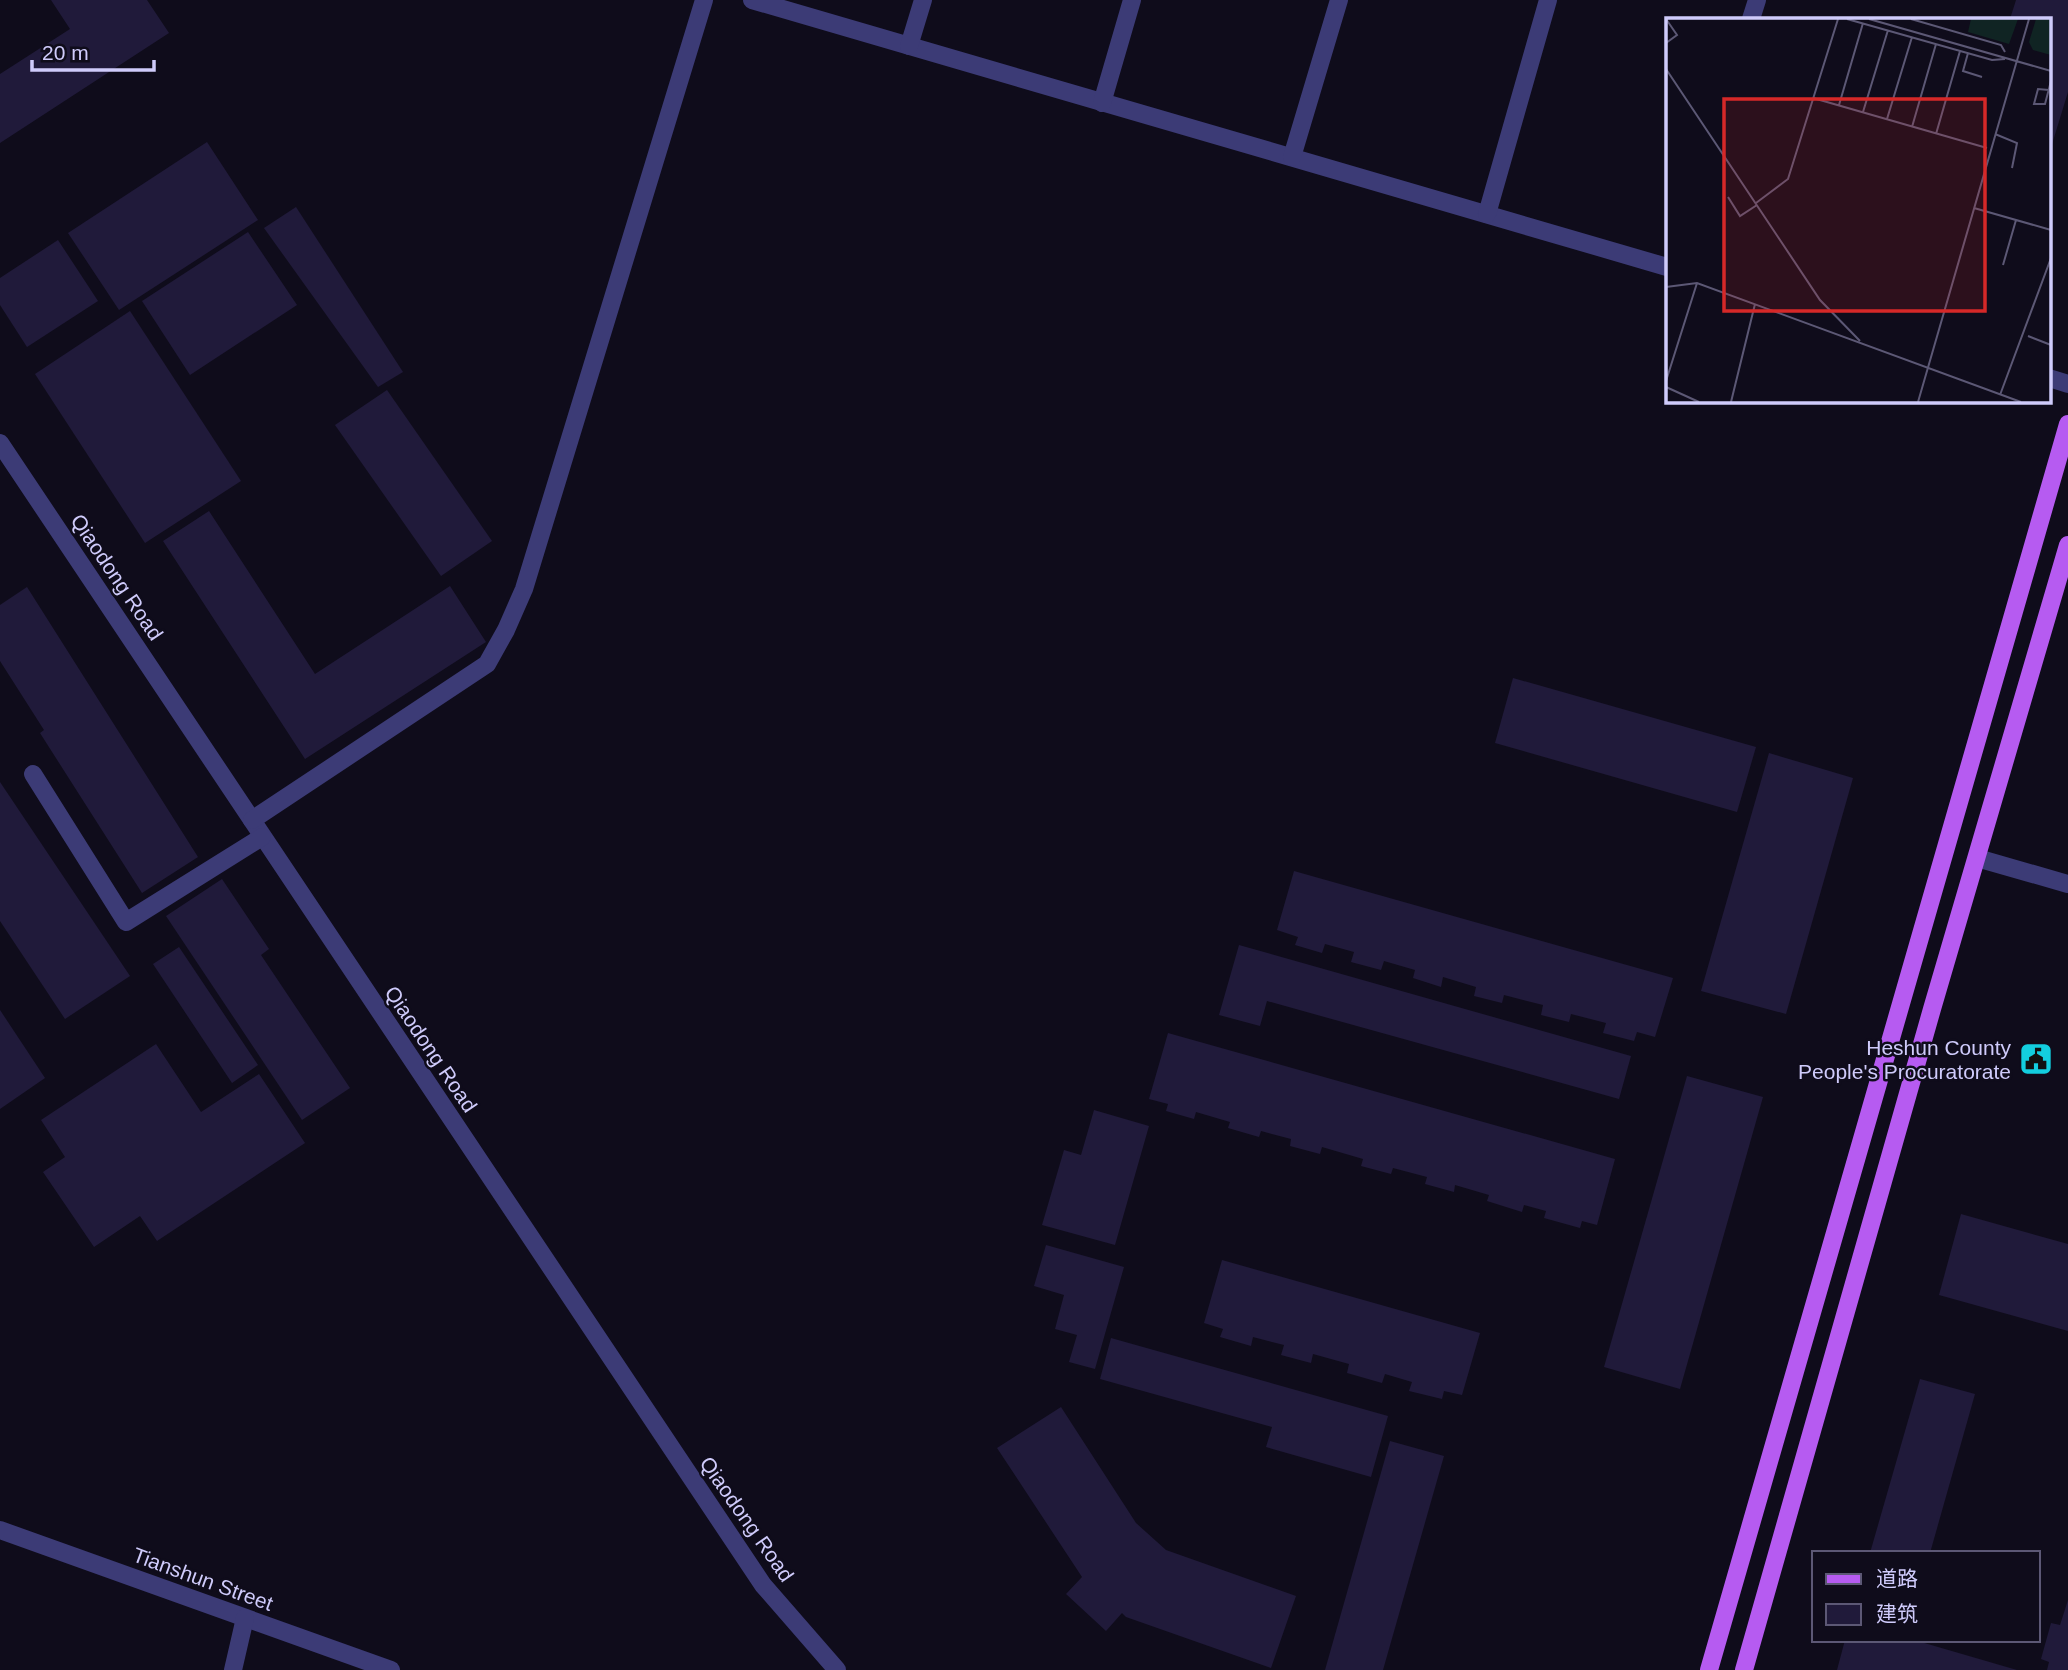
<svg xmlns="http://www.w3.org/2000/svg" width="2068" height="1670" font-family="Helvetica,'Noto Sans SC',sans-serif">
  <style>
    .building { fill: #201a3a }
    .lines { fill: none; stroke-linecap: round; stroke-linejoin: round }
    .minor { stroke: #3c3b76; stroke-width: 18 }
    .major { stroke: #b65bf1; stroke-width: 18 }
    .labels { text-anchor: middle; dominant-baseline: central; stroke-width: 5; stroke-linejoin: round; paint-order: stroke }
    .street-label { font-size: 21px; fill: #cfcbfb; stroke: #0f0c1b }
    .poi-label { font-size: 21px; fill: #cfcbfb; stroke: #0f0c1b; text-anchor: end }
    .inset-road { fill: none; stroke: #5c5875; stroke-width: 2 }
    .view { fill: #d62828; fill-opacity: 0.15; stroke: #d62828; stroke-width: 3.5 }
    .inset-edge { fill: none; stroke: #cfcbfb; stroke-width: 3.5 }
  </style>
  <rect width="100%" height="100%" fill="#0f0c1b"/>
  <g class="building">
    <path d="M51,0H147L169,33L0,143V74L70,29Z"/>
    <path d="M2016,0H2068V92L2049,154V19H2010Z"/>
    <path d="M207,142L258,220L119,310L68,233Z"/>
    <path d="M296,207L403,372L378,387L264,228Z"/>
    <path d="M248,232L297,305L190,375L142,301Z"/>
    <path d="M58,240L98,301L27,347L0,305V278Z"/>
    <path d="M130,311L241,481L145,543L35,374Z"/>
    <path d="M387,390L492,541L441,576L335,425Z"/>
    <path d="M209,511L315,674L450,586L486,642L305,759L163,541Z"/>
    <path d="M27,587L198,857L142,893L40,733L44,730L0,661V605Z"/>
    <path d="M1513,678L1756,747L1737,812L1495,743Z"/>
    <path d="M1769,753L1853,778L1786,1014L1701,991Z"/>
    <path d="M0,782L130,976L65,1019L0,921Z"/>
    <path d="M1294,871L1673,978L1655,1037L1637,1032L1634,1041L1603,1033L1606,1023L1571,1014L1569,1022L1541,1015L1543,1005L1504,995L1502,1003L1474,996L1476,987L1443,977L1441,987L1413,978L1415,970L1384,961L1381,970L1351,962L1354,952L1325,944L1322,953L1295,945L1298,937L1277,930Z"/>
    <path d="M222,879L269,949L261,955L350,1088L302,1120L166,916Z"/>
    <path d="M1239,945L1631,1056L1619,1099L1267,1001L1260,1026L1219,1015Z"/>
    <path d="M179,947L258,1065L232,1083L153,964Z"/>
    <path d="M0,1010L45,1078L0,1109Z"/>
    <path d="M1168,1033L1615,1159L1597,1225L1582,1221L1580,1228L1544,1218L1546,1211L1524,1205L1522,1212L1487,1201L1489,1195L1455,1185L1454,1192L1425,1184L1427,1177L1393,1168L1391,1174L1361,1166L1363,1159L1322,1147L1320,1154L1290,1146L1291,1139L1261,1131L1259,1137L1228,1128L1230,1122L1196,1112L1194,1119L1166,1111L1168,1104L1149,1099Z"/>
    <path d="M156,1044L201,1112L259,1074L305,1143L157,1241L140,1216L94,1247L43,1172L65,1157L41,1120Z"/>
    <path d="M1687,1076L1763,1097L1680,1389L1604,1367Z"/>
    <path d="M1094,1110L1149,1126L1115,1245L1042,1225L1064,1150L1081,1155Z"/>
    <path d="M1961,1214L2068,1244V1331L1939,1295Z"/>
    <path d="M1046,1245L1124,1267L1095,1369L1069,1362L1077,1335L1055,1329L1064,1295L1034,1286Z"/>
    <path d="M1222,1260L1480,1333L1462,1395L1444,1391L1442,1399L1409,1391L1412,1382L1385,1374L1382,1383L1347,1373L1349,1364L1313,1354L1311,1363L1281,1355L1284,1345L1253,1337L1251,1346L1220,1337L1223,1329L1204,1323Z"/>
    <path d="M1111,1338L1388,1416L1371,1477L1266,1447L1272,1427L1100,1379Z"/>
    <path d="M1920,1379L1975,1394L1930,1553H1870Z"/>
    <path d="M1061,1407L1136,1523L1166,1550L1296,1596L1271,1668L1126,1617L1122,1613L1106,1631L1066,1594L1082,1577L997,1448Z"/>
    <path d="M1390,1441L1444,1456L1383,1670H1325Z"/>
    <path d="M2068,1600V1670H2047L2049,1662L2041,1659L2051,1623L2060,1625Z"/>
    <path d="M1845,1640H1914L2017,1670H1837Z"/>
  </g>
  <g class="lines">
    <g class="minor">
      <path d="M752,0L1667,267"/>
      <path d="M1751,19L1757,0"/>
      <path d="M909,46L923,0"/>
      <path d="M1102,103L1132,0"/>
      <path d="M1292,157L1339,0"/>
      <path d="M1487,214L1548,0"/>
      <path d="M2049,378L2068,384"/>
      <path d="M0,443L763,1585L837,1670"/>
      <path d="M33,774L126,922L262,837"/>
      <path d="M252,820L487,664L506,630L524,589L704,0"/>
      <path d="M1977,858L2068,884"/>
      <path d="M0,1530L391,1670"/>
      <path d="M233,1670L245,1618"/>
    </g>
    <g class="major">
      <path d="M1709,1670L2068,424"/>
      <path d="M1744,1670L1932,1009L2068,545"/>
    </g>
  </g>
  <defs>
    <symbol id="civic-square" viewBox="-11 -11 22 22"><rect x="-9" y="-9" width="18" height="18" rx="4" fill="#13cedf" stroke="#0f0c1b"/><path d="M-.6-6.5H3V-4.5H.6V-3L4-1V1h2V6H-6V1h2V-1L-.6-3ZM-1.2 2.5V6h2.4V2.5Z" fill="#111"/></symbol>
  </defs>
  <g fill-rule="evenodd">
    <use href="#civic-square" x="2017" y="1040" width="38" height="38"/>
  </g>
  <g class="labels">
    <g class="street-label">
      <text transform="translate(117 577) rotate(56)">Qiaodong Road</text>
      <text transform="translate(431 1049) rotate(56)">Qiaodong Road</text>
      <text transform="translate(747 1519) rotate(55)">Qiaodong Road</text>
      <text transform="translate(203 1579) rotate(20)">Tianshun Street</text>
    </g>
    <g class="poi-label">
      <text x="2011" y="1047">Heshun County<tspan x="2011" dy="24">People's Procuratorate</tspan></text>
    </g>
  </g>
  <g transform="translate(1666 18)">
    <rect width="385" height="385" fill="#0f0c1b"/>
    <path d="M305,1H352L343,26L302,14ZM370,1H385V37L367,32L363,24Z" fill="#102423"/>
    <path class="inset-road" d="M181,1L326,42L339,41M203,1L385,53M245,1L335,27L339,34M0,25L11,17L0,1M302,35L297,53L316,59M0,51L154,282L194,323M383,72L372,71L368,86H379L385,63M147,80L321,130M173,87L197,5M197,94L222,12M221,101L246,19M246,109L270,26M270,116L294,33M329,116L351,125L346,150M62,179L74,198L91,187M90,185L122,161L172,1M308,190L385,212M337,247L350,202M0,269L31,265L355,384M362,318L385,327M0,363L31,265M0,369L33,384M334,377L385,240M65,384L89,286M252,384L363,1"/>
    <path class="view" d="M58,81H319V293H58Z"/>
    <rect width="385" height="385" class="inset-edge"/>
  </g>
  <rect x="1812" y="1551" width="228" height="91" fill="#0f0c1b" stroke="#5c5875" stroke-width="2"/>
  <rect x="1826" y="1574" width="35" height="10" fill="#b65bf1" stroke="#5c5875" stroke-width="2"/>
  <text x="1876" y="1586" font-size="21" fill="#cfcbfb">道路</text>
  <rect x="1826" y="1604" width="35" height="21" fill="#201a3a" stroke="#5c5875" stroke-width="2"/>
  <text x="1876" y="1621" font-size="21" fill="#cfcbfb">建筑</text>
  <path d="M32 60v10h122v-10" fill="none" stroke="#cfcbfb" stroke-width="3.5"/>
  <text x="42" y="60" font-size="21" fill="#cfcbfb" stroke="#0f0c1b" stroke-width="5" paint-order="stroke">20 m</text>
</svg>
